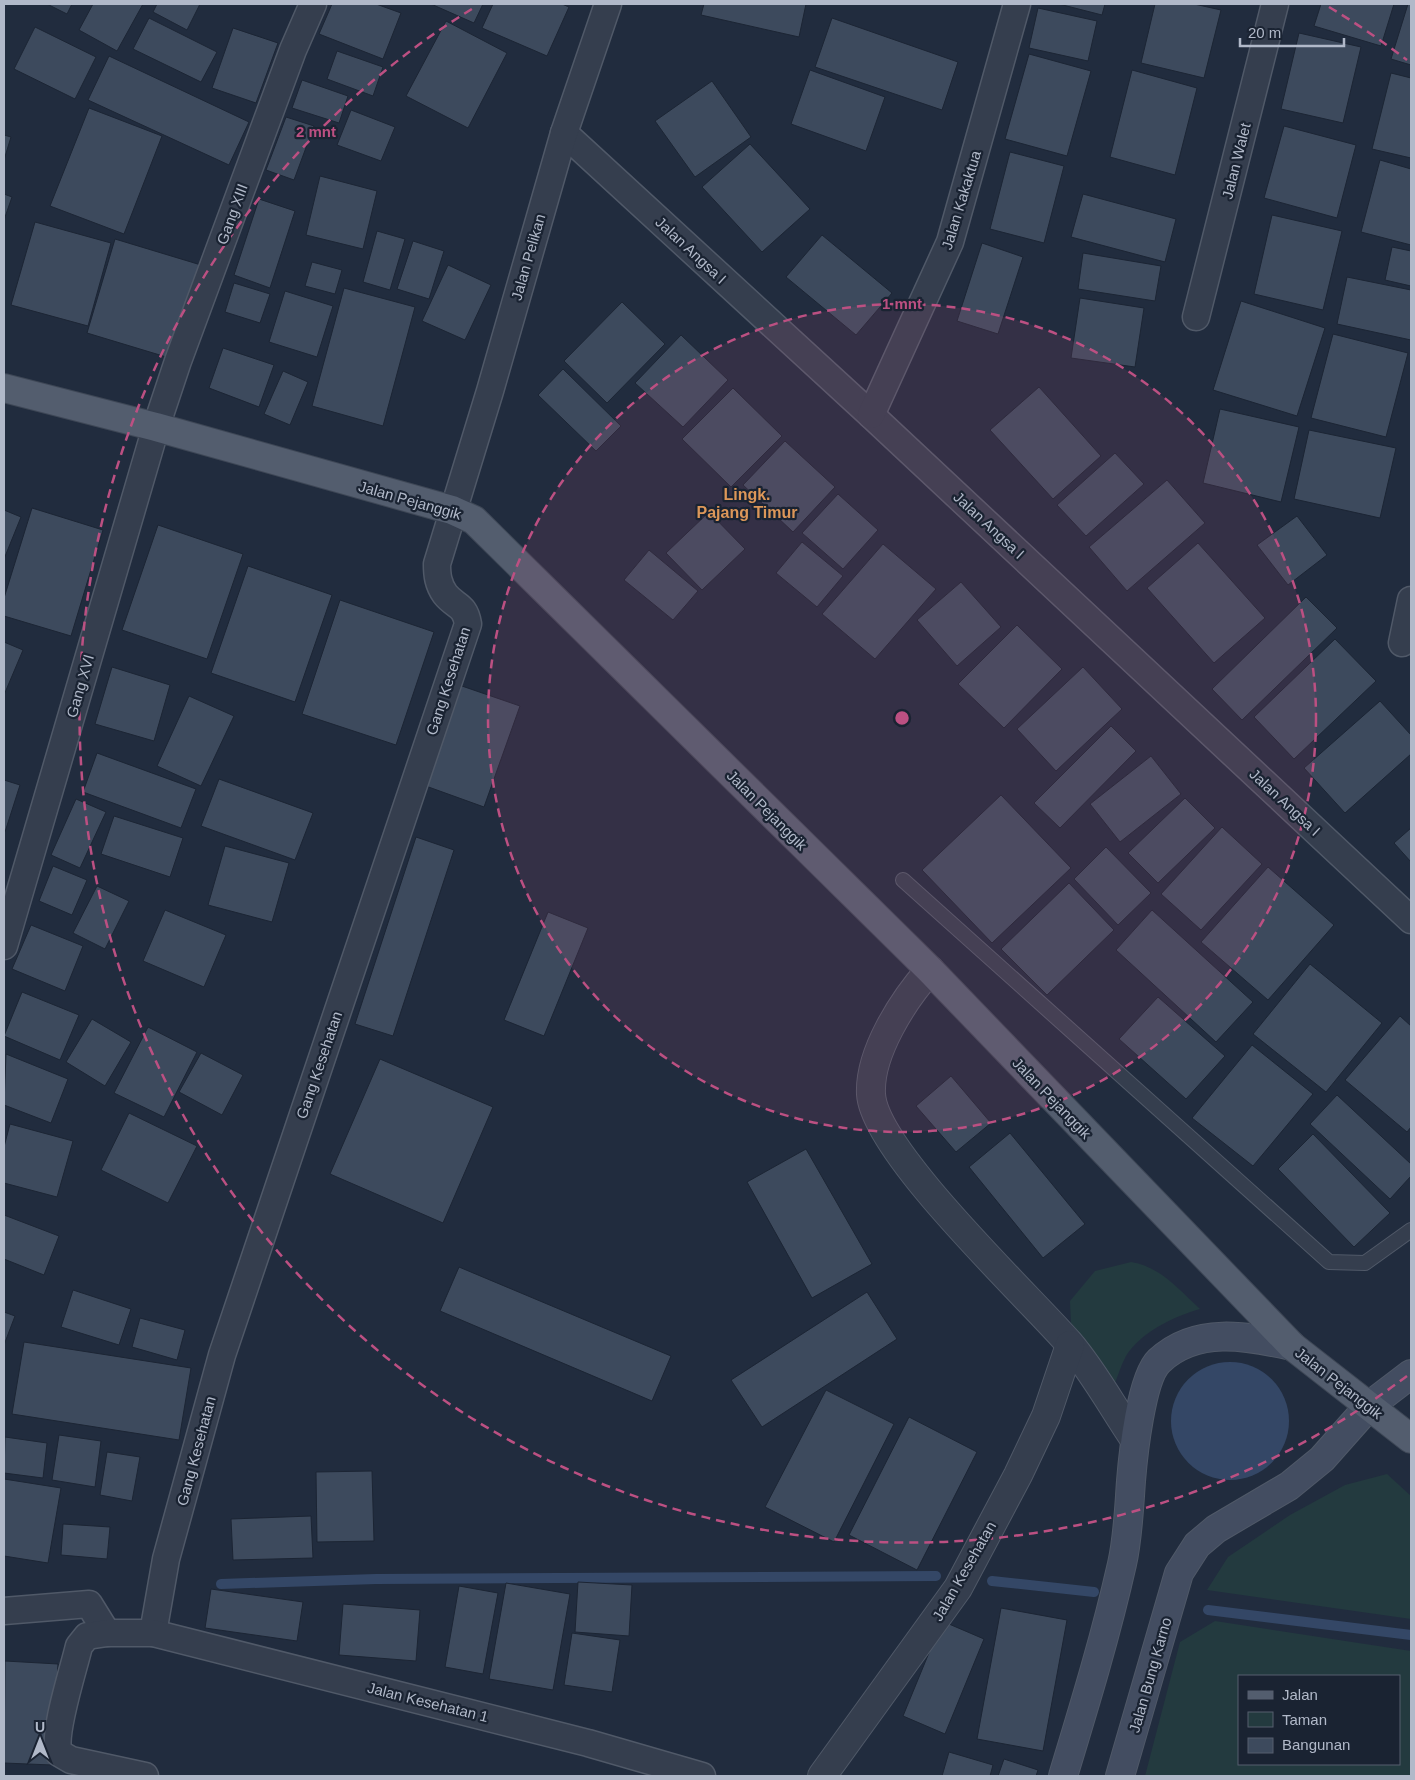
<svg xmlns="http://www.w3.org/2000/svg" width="1415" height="1780" font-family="Helvetica,sans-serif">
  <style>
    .green { fill: #233a3f; fill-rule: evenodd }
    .water { fill: #344766 }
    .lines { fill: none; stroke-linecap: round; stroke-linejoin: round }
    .stream { stroke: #344766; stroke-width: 10 }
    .building { fill: #3d4a5d; stroke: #1c2534 }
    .service-casing { stroke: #505968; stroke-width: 16 }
    .minor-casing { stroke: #505968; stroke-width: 29 }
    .tertiary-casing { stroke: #505968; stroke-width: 30 }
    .secondary-casing { stroke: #505968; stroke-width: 30 }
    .primary-casing { stroke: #3e4756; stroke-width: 30 }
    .service { stroke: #353e4e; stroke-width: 14 }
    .minor { stroke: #353e4e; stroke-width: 26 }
    .tertiary { stroke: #353e4e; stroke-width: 28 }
    .secondary { stroke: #434d61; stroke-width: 28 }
    .primary { stroke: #535d6e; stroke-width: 28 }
    .ring { fill: none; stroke: #bc5082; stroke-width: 2.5; stroke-dasharray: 9 6 }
    .labels { text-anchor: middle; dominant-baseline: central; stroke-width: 4.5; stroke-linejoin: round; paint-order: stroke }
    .street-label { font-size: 15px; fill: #b1b9c9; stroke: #1a2332 }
    .neighbourhood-label { font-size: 16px; font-weight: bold; fill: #dc9759; stroke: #1a2332 }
    .centre { fill: #bc5082; stroke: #1a2332; stroke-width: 2.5 }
    .ring-label { font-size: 15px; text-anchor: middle; font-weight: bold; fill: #bc5082; stroke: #1a2332; stroke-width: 4.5; stroke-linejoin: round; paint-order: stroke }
  </style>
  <rect width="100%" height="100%" fill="#212c3e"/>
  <g class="green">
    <path d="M1131,1262C1161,1267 1178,1289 1200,1309C1173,1317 1141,1332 1126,1356C1121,1365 1118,1376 1114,1385L1071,1323L1070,1301L1095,1271Z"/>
    <path d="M1387,1474L1411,1496V1619L1207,1590L1228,1557L1290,1515L1345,1485Z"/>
    <path d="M1215,1621L1411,1651V1776H1145L1180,1642ZM1239,1676H1399V1764H1239Z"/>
  </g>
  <circle class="water" cx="1230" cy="1421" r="59"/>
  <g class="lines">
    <g class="stream">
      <path d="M992,1581L1094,1592"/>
      <path d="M221,1584L376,1579L936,1576"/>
      <path d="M1208,1610L1411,1635"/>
    </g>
  </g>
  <g class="building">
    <path d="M47,4H72L67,14Z"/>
    <path d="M93,4H143L117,51L79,30Z"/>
    <path d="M157,4H200L187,30L153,12Z"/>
    <path d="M332,4H376L401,13L383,59L319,34Z"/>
    <path d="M431,4H483L474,23Z"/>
    <path d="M493,4H562L569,7L547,56L482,28Z"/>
    <path d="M704,4H806L799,37L701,15Z"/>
    <path d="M1059,4H1105L1102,15Z"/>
    <path d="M1155,4H1194L1221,10L1204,78L1141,63Z"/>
    <path d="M1321,4H1394L1381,46L1314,26Z"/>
    <path d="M1408,4H1411V65L1391,59Z"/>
    <path d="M1038,8L1097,21L1088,61L1029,48Z"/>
    <path d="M149,18L217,52L201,82L133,49Z"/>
    <path d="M832,18L958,62L942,110L815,67Z"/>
    <path d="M446,21L507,53L468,128L406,96Z"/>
    <path d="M35,27L96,57L75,99L14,69Z"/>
    <path d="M233,28L278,43L256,103L212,88Z"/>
    <path d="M1299,33L1361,47L1343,123L1281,109Z"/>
    <path d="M337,51L383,67L373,96L327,79Z"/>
    <path d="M1029,54L1091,71L1067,156L1005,139Z"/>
    <path d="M109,56L249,122L229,165L88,100Z"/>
    <path d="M810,70L885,97L866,151L791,124Z"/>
    <path d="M1132,70L1197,88L1175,175L1110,157Z"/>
    <path d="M1391,73L1411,78V158L1372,149Z"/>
    <path d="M302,80L348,96L339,123L292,108Z"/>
    <path d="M712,81L751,137L695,177L655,121Z"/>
    <path d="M89,108L162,136L124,234L50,206Z"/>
    <path d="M351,110L395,127L381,161L337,145Z"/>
    <path d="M286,117L314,126L294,180L266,170Z"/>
    <path d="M1284,126L1356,145L1337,218L1264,198Z"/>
    <path d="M4,135L11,137L4,160Z"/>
    <path d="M750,144L810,209L762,252L702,187Z"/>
    <path d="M1010,152L1064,166L1044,243L990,229Z"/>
    <path d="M1380,160L1411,169V245L1361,232Z"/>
    <path d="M320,176L377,191L363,249L306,235Z"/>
    <path d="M4,194L12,197L4,220Z"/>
    <path d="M1083,194L1176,219L1165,262L1071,237Z"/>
    <path d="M259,199L295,211L270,288L234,275Z"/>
    <path d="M1272,215L1342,231L1323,310L1254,294Z"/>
    <path d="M35,222L111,243L88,326L11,305Z"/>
    <path d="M377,231L405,239L390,290L363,282Z"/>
    <path d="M822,235L892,293L856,335L786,277Z"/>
    <path d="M115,239L201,265L173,359L87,333Z"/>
    <path d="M413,241L444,251L429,299L397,289Z"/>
    <path d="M982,243L1023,257L998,334L957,321Z"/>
    <path d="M1392,247L1411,251V286L1385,280Z"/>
    <path d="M1083,253L1161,266L1155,301L1078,289Z"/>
    <path d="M312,262L342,270L335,294L305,286Z"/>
    <path d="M448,265L491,285L465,340L422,321Z"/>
    <path d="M1347,277L1411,290V340L1337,324Z"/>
    <path d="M234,283L270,294L260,323L225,312Z"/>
    <path d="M344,288L415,307L383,426L312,406Z"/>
    <path d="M285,291L333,306L317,357L269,342Z"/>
    <path d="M1080,298L1144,308L1135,367L1071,358Z"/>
    <path d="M1241,301L1325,328L1297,416L1213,390Z"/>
    <path d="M622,302L665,344L607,403L564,361Z"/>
    <path d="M1333,334L1408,353L1386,437L1311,418Z"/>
    <path d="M681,335L728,380L683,427L635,383Z"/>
    <path d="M223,348L274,365L259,407L209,388Z"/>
    <path d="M563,369L621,426L596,451L538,395Z"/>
    <path d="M283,371L308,382L290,425L264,414Z"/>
    <path d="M1039,387L1101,456L1053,499L990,430Z"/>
    <path d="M733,388L782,436L731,487L682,439Z"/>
    <path d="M1220,409L1299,427L1281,502L1203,483Z"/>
    <path d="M1309,430L1396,448L1380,518L1294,499Z"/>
    <path d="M785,441L835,487L793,532L743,485Z"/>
    <path d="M1115,453L1144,484L1086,536L1057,505Z"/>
    <path d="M1167,480L1205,523L1127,591L1089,547Z"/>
    <path d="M838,494L878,530L843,569L802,533Z"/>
    <path d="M32,508L103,530L71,636L4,616V598Z"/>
    <path d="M4,510L21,517L4,559Z"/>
    <path d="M709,512L745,549L702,590L666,553Z"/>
    <path d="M1297,516L1327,555L1288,585L1257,545Z"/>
    <path d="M158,525L243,554L207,659L122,630Z"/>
    <path d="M802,542L843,576L817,607L776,573Z"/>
    <path d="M1198,543L1265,618L1214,663L1147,588Z"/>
    <path d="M883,544L936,589L875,659L822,614Z"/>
    <path d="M649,550L698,591L673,620L624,580Z"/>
    <path d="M248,566L332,595L295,702L211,673Z"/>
    <path d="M961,582L1001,627L957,666L917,620Z"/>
    <path d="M1306,597L1337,628L1242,720L1212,689Z"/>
    <path d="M340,600L434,632L396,745L302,714Z"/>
    <path d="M1017,625L1062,669L1004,728L958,684Z"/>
    <path d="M1335,639L1376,681L1294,759L1254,717Z"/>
    <path d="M4,642L23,650L4,695Z"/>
    <path d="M112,667L170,685L154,741L95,724Z"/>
    <path d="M1083,667L1122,709L1056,771L1017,729Z"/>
    <path d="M459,685L520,706L484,807L423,785Z"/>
    <path d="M189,696L234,716L201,786L157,766Z"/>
    <path d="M1380,701L1411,735V754L1345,813L1304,768Z"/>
    <path d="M1111,726L1136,751L1060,828L1034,803Z"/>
    <path d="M97,753L196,789L181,828L83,792Z"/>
    <path d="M1151,756L1181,794L1120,842L1090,804Z"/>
    <path d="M219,779L313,813L295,860L201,826Z"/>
    <path d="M4,780L20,785L5,832H4Z"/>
    <path d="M1001,795L1071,868L992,943L922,870Z"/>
    <path d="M1185,798L1215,828L1158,883L1128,853Z"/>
    <path d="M76,799L106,812L80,868L51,855Z"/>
    <path d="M114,816L183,838L170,877L101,854Z"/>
    <path d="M1222,827L1262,864L1201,930L1161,894Z"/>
    <path d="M1411,828V862L1394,843Z"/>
    <path d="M416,837L454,850L393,1036L355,1024Z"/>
    <path d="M225,846L289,863L272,922L208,905Z"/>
    <path d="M1106,847L1151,893L1118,925L1074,879Z"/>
    <path d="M53,866L87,880L72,915L39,901Z"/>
    <path d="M1268,867L1334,925L1268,1000L1201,942Z"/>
    <path d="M1069,883L1114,930L1047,995L1001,949Z"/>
    <path d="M97,886L129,901L105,949L73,933Z"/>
    <path d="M165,910L226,935L204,987L143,961Z"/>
    <path d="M1152,910L1253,1002L1216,1042L1116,950Z"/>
    <path d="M548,912L588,928L544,1036L504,1020Z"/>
    <path d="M31,925L83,946L65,991L12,969Z"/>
    <path d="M1310,964L1382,1023L1326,1092L1253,1034Z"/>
    <path d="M22,992L79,1015L60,1060L4,1036Z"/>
    <path d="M1158,997L1225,1056L1186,1099L1119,1039Z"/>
    <path d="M1400,1016L1411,1026V1127L1407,1132L1345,1080Z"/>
    <path d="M92,1019L131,1042L105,1086L66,1062Z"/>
    <path d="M148,1027L197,1052L164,1117L114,1093Z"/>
    <path d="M1252,1045L1313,1094L1253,1166L1192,1118Z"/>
    <path d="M201,1053L243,1075L222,1115L179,1092Z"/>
    <path d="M6,1054L68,1079L51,1123L4,1105Z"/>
    <path d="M380,1059L493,1107L443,1223L330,1174Z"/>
    <path d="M951,1076L991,1123L956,1152L916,1106Z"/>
    <path d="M1337,1095L1411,1164V1176L1390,1199L1310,1124Z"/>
    <path d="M129,1113L197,1146L168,1203L101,1170Z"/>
    <path d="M10,1124L73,1141L57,1197L4,1183V1147Z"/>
    <path d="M1010,1133L1085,1224L1043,1258L969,1167Z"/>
    <path d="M1313,1134L1390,1213L1354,1247L1278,1169Z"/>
    <path d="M806,1149L872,1264L812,1298L747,1182Z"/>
    <path d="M4,1215L59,1236L44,1275L4,1259Z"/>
    <path d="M459,1267L671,1356L652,1401L440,1311Z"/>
    <path d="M73,1290L131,1309L119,1345L61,1327Z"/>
    <path d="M867,1292L897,1339L762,1427L731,1380Z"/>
    <path d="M4,1312L15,1316L4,1345Z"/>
    <path d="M140,1318L185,1330L177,1360L132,1347Z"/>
    <path d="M24,1342L191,1368L179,1440L12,1414Z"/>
    <path d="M826,1390L894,1424L834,1542L765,1507Z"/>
    <path d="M909,1417L977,1452L917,1570L849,1535Z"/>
    <path d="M59,1435L101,1441L95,1487L52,1480Z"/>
    <path d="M5,1437L47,1443L43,1478L4,1473Z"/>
    <path d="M107,1452L140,1457L132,1501L100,1495Z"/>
    <path d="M372,1471L374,1541L317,1542L316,1472Z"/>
    <path d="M4,1479L61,1488L48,1563L4,1556Z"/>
    <path d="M311,1516L313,1558L233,1560L231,1519Z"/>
    <path d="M63,1524L110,1527L107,1559L61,1555Z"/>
    <path d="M578,1582L632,1585L629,1636L575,1632Z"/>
    <path d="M506,1583L570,1594L553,1690L489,1679Z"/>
    <path d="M459,1586L498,1593L483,1674L445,1667Z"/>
    <path d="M211,1589L303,1602L297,1641L205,1628Z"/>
    <path d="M343,1604L420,1610L416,1661L339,1655Z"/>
    <path d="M1001,1608L1067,1620L1043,1751L977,1739Z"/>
    <path d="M942,1621L984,1639L945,1734L903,1716Z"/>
    <path d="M572,1633L620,1640L612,1692L564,1685Z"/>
    <path d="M5,1661L58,1664L52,1765L4,1763Z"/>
    <path d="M949,1752L993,1765L990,1776H942Z"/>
    <path d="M1004,1759L1038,1770L1036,1776H998Z"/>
  </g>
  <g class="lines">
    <defs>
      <path id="service" d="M903,880L1329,1262L1365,1263L1411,1230"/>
      <g id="minor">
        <path d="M564,133L871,415L1411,920"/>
        <path d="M1196,317L1275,4"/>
        <path d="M871,415L950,242L1017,4"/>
        <path d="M1402,643L1411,600"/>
        <path d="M4,946L156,427L178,361L293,50L313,4"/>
        <path d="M4,1611L89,1604L107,1633"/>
        <path d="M153,1633L166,1559L222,1355L468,624C465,604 455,607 445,594C438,584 437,575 437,564L490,391L564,133L608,4"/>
        <path d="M145,1776L71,1760L59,1753C52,1734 74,1668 79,1646L87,1636L107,1633H153L588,1743L702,1776"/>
      </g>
      <g id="tertiary">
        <path d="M930,970C903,1000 869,1053 871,1094C874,1151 1027,1295 1069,1343C1094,1372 1113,1408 1135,1440"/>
        <path d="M822,1776L958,1588L1018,1475L1046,1416L1070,1345"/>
      </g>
      <g id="secondary">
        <path d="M1063,1776C1084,1707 1106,1635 1122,1564C1128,1538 1129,1509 1131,1481C1133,1456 1141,1378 1159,1361C1196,1326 1247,1336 1292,1346"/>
        <path d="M1120,1776L1179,1573L1197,1545L1216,1529L1289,1486L1322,1459L1369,1406L1411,1374"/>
      </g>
      <path id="primary" d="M4,388L156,427L452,510L474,520L930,970L1292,1346L1411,1439"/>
    </defs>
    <use href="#service" class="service-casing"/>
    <use href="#minor" class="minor-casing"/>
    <use href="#tertiary" class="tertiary-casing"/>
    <use href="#secondary" class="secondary-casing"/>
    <use href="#primary" class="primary-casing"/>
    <use href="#service" class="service"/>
    <use href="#minor" class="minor"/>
    <use href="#tertiary" class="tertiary"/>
    <use href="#secondary" class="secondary"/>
    <use href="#primary" class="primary"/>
  </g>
  <circle cx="902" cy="718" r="414" fill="#bc5082" fill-opacity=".12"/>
  <g class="ring">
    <circle cx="902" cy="718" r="414"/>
    <path d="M1407 1376A829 829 0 1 1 475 7M1329 7A829 829 0 0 1 1407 60"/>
  </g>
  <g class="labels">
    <g class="street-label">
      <text transform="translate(1236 161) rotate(-76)">Jalan Walet</text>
      <text transform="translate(961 200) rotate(-73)">Jalan Kakaktua</text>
      <text transform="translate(232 214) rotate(-70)">Gang XIII</text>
      <text transform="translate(691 250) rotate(43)">Jalan Angsa I</text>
      <text transform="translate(528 257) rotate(-74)">Jalan Pelikan</text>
      <text transform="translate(410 500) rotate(16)">Jalan Pejanggik</text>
      <text transform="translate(989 525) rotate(43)">Jalan Angsa I</text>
      <text transform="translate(448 681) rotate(-72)">Gang Kesehatan</text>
      <text transform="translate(80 686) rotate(-74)">Gang XVI</text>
      <text transform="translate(1285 802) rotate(43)">Jalan Angsa I</text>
      <text transform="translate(767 810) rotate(45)">Jalan Pejanggik</text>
      <text transform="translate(319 1065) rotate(-71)">Gang Kesehatan</text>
      <text transform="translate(1052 1098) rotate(46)">Jalan Pejanggik</text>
      <text transform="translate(1339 1383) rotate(38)">Jalan Pejanggik</text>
      <text transform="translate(196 1451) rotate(-75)">Gang Kesehatan</text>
      <text transform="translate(964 1571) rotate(-60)">Jalan Kesehatan</text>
      <text transform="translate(1150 1675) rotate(-74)">Jalan Bung Karno</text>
      <text transform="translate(428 1702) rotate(14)">Jalan Kesehatan 1</text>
    </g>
    <g class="neighbourhood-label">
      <text x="747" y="494">Lingk.<tspan x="747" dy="18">Pajang Timur</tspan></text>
    </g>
  </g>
  <circle cx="902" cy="718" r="8" class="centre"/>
  <g class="ring-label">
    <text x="316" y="137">2 mnt</text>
    <text x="902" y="309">1 mnt</text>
  </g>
  <rect width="1415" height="1780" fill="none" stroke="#b1b9c9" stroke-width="10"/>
  <rect x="1238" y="1675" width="162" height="90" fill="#1a2332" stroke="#565f6e"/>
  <rect x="1248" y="1691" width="25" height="8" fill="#535d6e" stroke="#565f6e"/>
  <text x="1282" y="1700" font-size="15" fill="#b1b9c9">Jalan</text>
  <rect x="1248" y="1712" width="25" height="15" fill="#233a3f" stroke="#565f6e"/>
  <text x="1282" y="1725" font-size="15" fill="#b1b9c9">Taman</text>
  <rect x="1248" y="1738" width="25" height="15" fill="#3d4a5d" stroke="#565f6e"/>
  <text x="1282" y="1750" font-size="15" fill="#b1b9c9">Bangunan</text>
  <g transform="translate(40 1740)" stroke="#1a2332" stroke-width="4" paint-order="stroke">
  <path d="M0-4L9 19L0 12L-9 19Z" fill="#b1b9c9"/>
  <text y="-8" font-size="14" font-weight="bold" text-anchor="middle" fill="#b1b9c9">U</text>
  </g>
  <path d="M1240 38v8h104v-8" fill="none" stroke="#b1b9c9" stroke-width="2.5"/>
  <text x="1248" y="38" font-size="15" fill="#b1b9c9" stroke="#1a2332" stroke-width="4" paint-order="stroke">20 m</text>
</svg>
